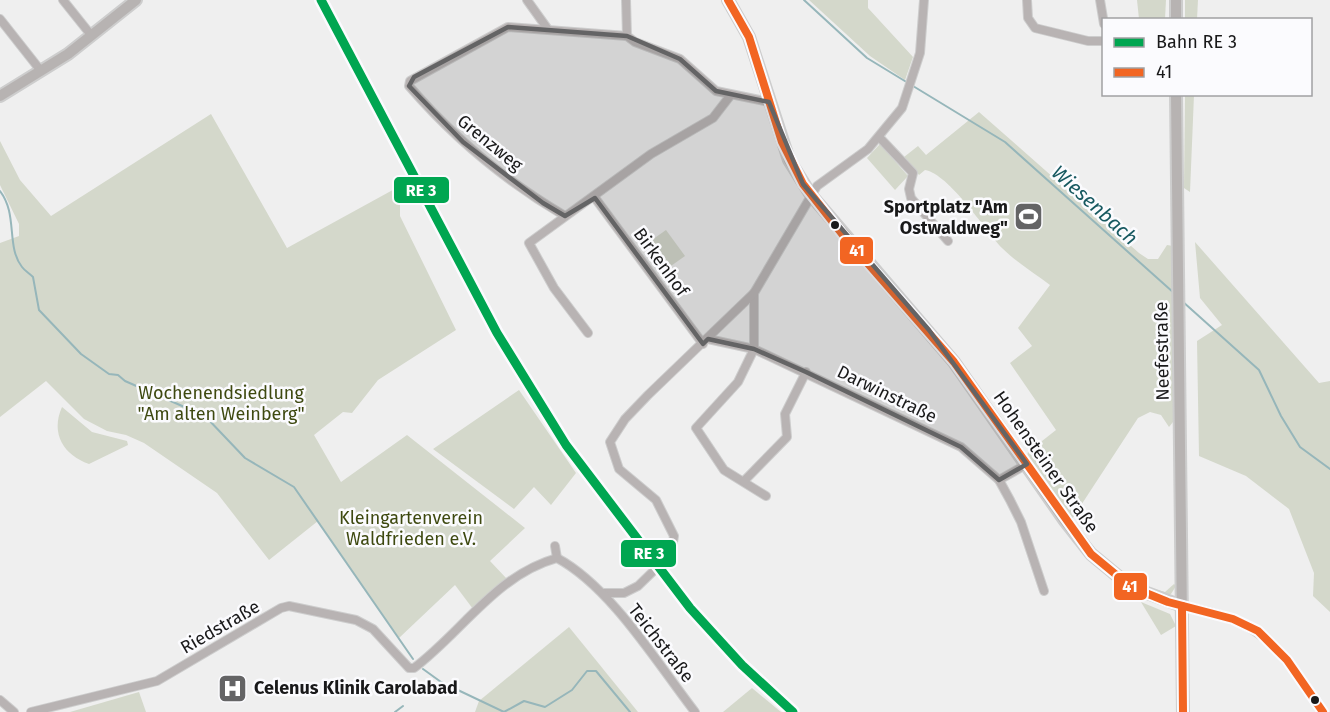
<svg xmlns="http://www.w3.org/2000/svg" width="1330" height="712" font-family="'Fira Sans',sans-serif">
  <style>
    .green { fill: #d4d8cb }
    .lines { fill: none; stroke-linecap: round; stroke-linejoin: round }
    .stream { stroke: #96b6ba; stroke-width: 2 }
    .street-casing { stroke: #cdcdcd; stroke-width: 10 }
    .secondary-casing { stroke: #cdcdcd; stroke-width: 14 }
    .street { stroke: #b8b3b3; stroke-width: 8 }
    .secondary { stroke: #b7b3b2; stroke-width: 10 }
    .bus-1-casing { stroke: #fbfbfe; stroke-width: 12 }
    .bus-1 { stroke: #f26522; stroke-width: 8 }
    .rail-1-casing { stroke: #fbfbfe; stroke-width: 14 }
    .rail-1 { stroke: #00a651; stroke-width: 9 }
    .marked { fill: #646465; fill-opacity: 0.2; stroke: #646465; stroke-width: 4.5; stroke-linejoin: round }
    .bus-dot { fill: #19191a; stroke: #fbfbfe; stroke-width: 2 }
    .labels { text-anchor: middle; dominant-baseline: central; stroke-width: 5; stroke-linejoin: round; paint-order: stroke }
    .street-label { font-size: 18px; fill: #19191a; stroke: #fbfbfe }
    .poi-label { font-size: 18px; font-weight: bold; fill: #19191a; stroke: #fbfbfe; text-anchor: end }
    .park-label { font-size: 18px; fill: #3e4910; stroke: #fbfbfe }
    .water-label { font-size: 20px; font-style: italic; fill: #175960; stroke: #fbfbfe }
    .line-badge { stroke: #fbfbfe; stroke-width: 2 }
    .badge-label { font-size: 16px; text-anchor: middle; font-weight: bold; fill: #fff }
  </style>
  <rect width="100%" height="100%" fill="#efefef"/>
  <g class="green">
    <path d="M809,0H868V8L913,57L905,80L870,56Z"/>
    <path d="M1137,0H1166L1165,19H1139Z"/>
    <path d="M1185,0H1198L1197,19H1185Z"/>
    <path d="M1185,95H1194L1190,192L1184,188Z"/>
    <path d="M979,112L1139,253L1148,259H1158L1167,245L1173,246V422L1169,427L1161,415L1150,412L1138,418L1072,519C1091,553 1127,583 1165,592L1174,584L1176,586L1171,594L1166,595C1153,590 1139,587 1127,579C1082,549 1056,500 1027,456L1028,452L1056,430L1010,363L1032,346L1018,328L1050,285C1034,273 1016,262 1002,248C985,230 949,174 925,170L919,175L904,157L918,146L926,155Z"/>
    <path d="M211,114L287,248L400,186V216L456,330L378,380L352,413L343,412L314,435L341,482L407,435L525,528L490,561L507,579L473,609L455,585L399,638L318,521L269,560L217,493L144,443L126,435L107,431L84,419L46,381L0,417V243L19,236V224L0,185V141L20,180L51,216Z"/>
    <path d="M880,144L908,176L895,190L867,158Z"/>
    <path d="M666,230L685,256L668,268L649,242Z"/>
    <path d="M1195,242L1319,383L1330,381V612L1313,596L1314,573L1289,509L1246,476L1199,456L1197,341L1222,325L1200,298Z"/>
    <path d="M519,390L576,473L551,505L534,487L514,509L433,449Z"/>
    <path d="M62,407L92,432L127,441L128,445L89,464C64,455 50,434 62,407Z"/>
    <path d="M1141,602L1170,614L1176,626L1161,635Z"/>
    <path d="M569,627L638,712H475L479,701Z"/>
    <path d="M752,688L781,712H723Z"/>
    <path d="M139,692L146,712H70Z"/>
  </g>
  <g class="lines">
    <g class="stream">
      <path d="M804,0L867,58L1005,142L1174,293"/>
      <path d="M0,191C18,214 6,247 22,267C25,271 29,273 33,277L39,310L81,354L109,374L118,375L125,381L205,416L245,458L294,487L413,659"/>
      <path d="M1182,301L1259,370L1281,416L1300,447L1330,469"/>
      <path d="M423,669L441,682L504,712L524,701L545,707L572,690L587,671H596L630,712"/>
      <path d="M395,712L403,706"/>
    </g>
    <defs>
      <g id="street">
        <path d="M63,0L91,35"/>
        <path d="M527,0L547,28"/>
        <path d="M626,0L627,36"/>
        <path d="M1027,0L1028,18L1035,28L1088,41H1104"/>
        <path d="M1100,0L1104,24"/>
        <path d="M0,19L41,71"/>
        <path d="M879,137L913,173L909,189L911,198L948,241"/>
        <path d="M595,198L703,344"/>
        <path d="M565,216C507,182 453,137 409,86L410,81L508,27L627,36L635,42L680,59L716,91L769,102"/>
        <path d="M754,293V349L738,382L696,428L724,470L766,496"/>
        <path d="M588,333L554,288L529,243L651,154L713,118L730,96"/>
        <path d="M708,339L754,349L961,447L999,480L1010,500L1021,522L1044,591"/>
        <path d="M999,480L1027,464"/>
        <path d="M744,481L787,437L785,414L806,372"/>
        <path d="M555,546L557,558"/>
        <path d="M603,593H624L638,586L671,554L674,536L656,500L619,469L610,442L625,419L648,395L754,293L817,186L868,149L902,108L920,53L924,0"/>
        <path d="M1182,606C1264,621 1278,646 1323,712"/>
        <path d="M0,700L14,712"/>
        <path d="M31,712L157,681L281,608L289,606L356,620L373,629L409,668H414C462,632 496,575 557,558C611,587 657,663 695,712"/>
      </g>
      <g id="secondary">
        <path d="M728,0L749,37L789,160L811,195L954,362L1065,521L1091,554L1131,587L1182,606"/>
        <path d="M1176,20V0"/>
        <path d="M1176,94L1183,712"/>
        <path d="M0,96L68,54L136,0"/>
      </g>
    </defs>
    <use href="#street" class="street-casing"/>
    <use href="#secondary" class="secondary-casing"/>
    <use href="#street" class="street"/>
    <use href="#secondary" class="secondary"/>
    <defs>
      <g id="bus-1">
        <path d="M728,0L749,37L782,142L803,184L843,235L954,362L1091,554L1131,587L1168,602L1233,619L1258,631L1287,660L1323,712"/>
        <path d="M1182,606L1183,712"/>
      </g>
    </defs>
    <use href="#bus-1" class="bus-1-casing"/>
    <use href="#bus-1" class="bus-1"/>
    <defs>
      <path id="rail-1" d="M321,0L497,333L566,445L690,608L742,665L793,712"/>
    </defs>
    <use href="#rail-1" class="rail-1-casing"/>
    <use href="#rail-1" class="rail-1"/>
  </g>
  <path class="marked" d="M508,27L627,36L680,59L716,91L769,102L803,184L929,330L1027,464L999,480L961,447L806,372L754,349L708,339L703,344L595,198L565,216L543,203L463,142L409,86L414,77Z"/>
  <defs>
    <symbol id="stadium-square" viewBox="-11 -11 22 22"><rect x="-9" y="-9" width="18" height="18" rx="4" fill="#646465" stroke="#fbfbfe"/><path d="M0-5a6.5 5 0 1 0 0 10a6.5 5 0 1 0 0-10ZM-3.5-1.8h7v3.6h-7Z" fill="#fff"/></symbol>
    <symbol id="hospital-square" viewBox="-11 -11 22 22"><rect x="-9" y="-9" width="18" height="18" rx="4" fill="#646465" stroke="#fbfbfe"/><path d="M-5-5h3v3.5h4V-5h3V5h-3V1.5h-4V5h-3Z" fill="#fff"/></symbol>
  </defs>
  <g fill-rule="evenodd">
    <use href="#stadium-square" x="1012" y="200" width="33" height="33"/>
    <use href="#hospital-square" x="216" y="672" width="33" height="33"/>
  </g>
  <g class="bus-dot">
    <circle cx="835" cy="225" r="5"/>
    <circle cx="1315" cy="700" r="5"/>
  </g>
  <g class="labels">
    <g class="street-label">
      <text transform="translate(490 143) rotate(39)">Grenzweg</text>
      <text transform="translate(661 262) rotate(54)">Birkenhof</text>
      <text transform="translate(1162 351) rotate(-91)">Neefestraße</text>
      <text transform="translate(887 394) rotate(26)">Darwinstraße</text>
      <text transform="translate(1046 462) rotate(55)">Hohensteiner Straße</text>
      <text transform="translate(220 627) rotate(-30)">Riedstraße</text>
      <text transform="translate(661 643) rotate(52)">Teichstraße</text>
    </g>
    <g class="poi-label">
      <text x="1008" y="207">Sportplatz "Am<tspan x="1008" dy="21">Ostwaldweg"</tspan></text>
      <text x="254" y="688" text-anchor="start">Celenus Klinik Carolabad</text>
    </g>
    <g class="park-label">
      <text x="221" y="393">Wochenendsiedlung<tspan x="221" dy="21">"Am alten Weinberg"</tspan></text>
      <text x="411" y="518">Kleingartenverein<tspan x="411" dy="21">Waldfrieden e.V.</tspan></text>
    </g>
    <g class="water-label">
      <text transform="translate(1095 205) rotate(42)">Wiesenbach</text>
    </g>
  </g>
  <g class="line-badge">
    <rect x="393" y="176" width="57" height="28" rx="6" fill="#00a651"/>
    <rect x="839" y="236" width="35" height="29" rx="6" fill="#f26522"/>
    <rect x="620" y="539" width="57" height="29" rx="6" fill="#00a651"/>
    <rect x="1113" y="572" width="35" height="29" rx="6" fill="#f26522"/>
  </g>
  <g class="badge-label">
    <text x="421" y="196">RE 3</text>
    <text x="857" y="256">41</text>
    <text x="649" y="559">RE 3</text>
    <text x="1130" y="592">41</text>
  </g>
  <rect x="1102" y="18" width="210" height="78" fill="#fbfbfe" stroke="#a1a1a3" stroke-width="1.5"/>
  <rect x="1114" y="38" width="30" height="9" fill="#00a651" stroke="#a1a1a3" stroke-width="1.5"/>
  <text x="1156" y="48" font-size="18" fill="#19191a">Bahn RE 3</text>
  <rect x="1114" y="68" width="30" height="9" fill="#f26522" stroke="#a1a1a3" stroke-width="1.5"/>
  <text x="1156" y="78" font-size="18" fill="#19191a">41</text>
</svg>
